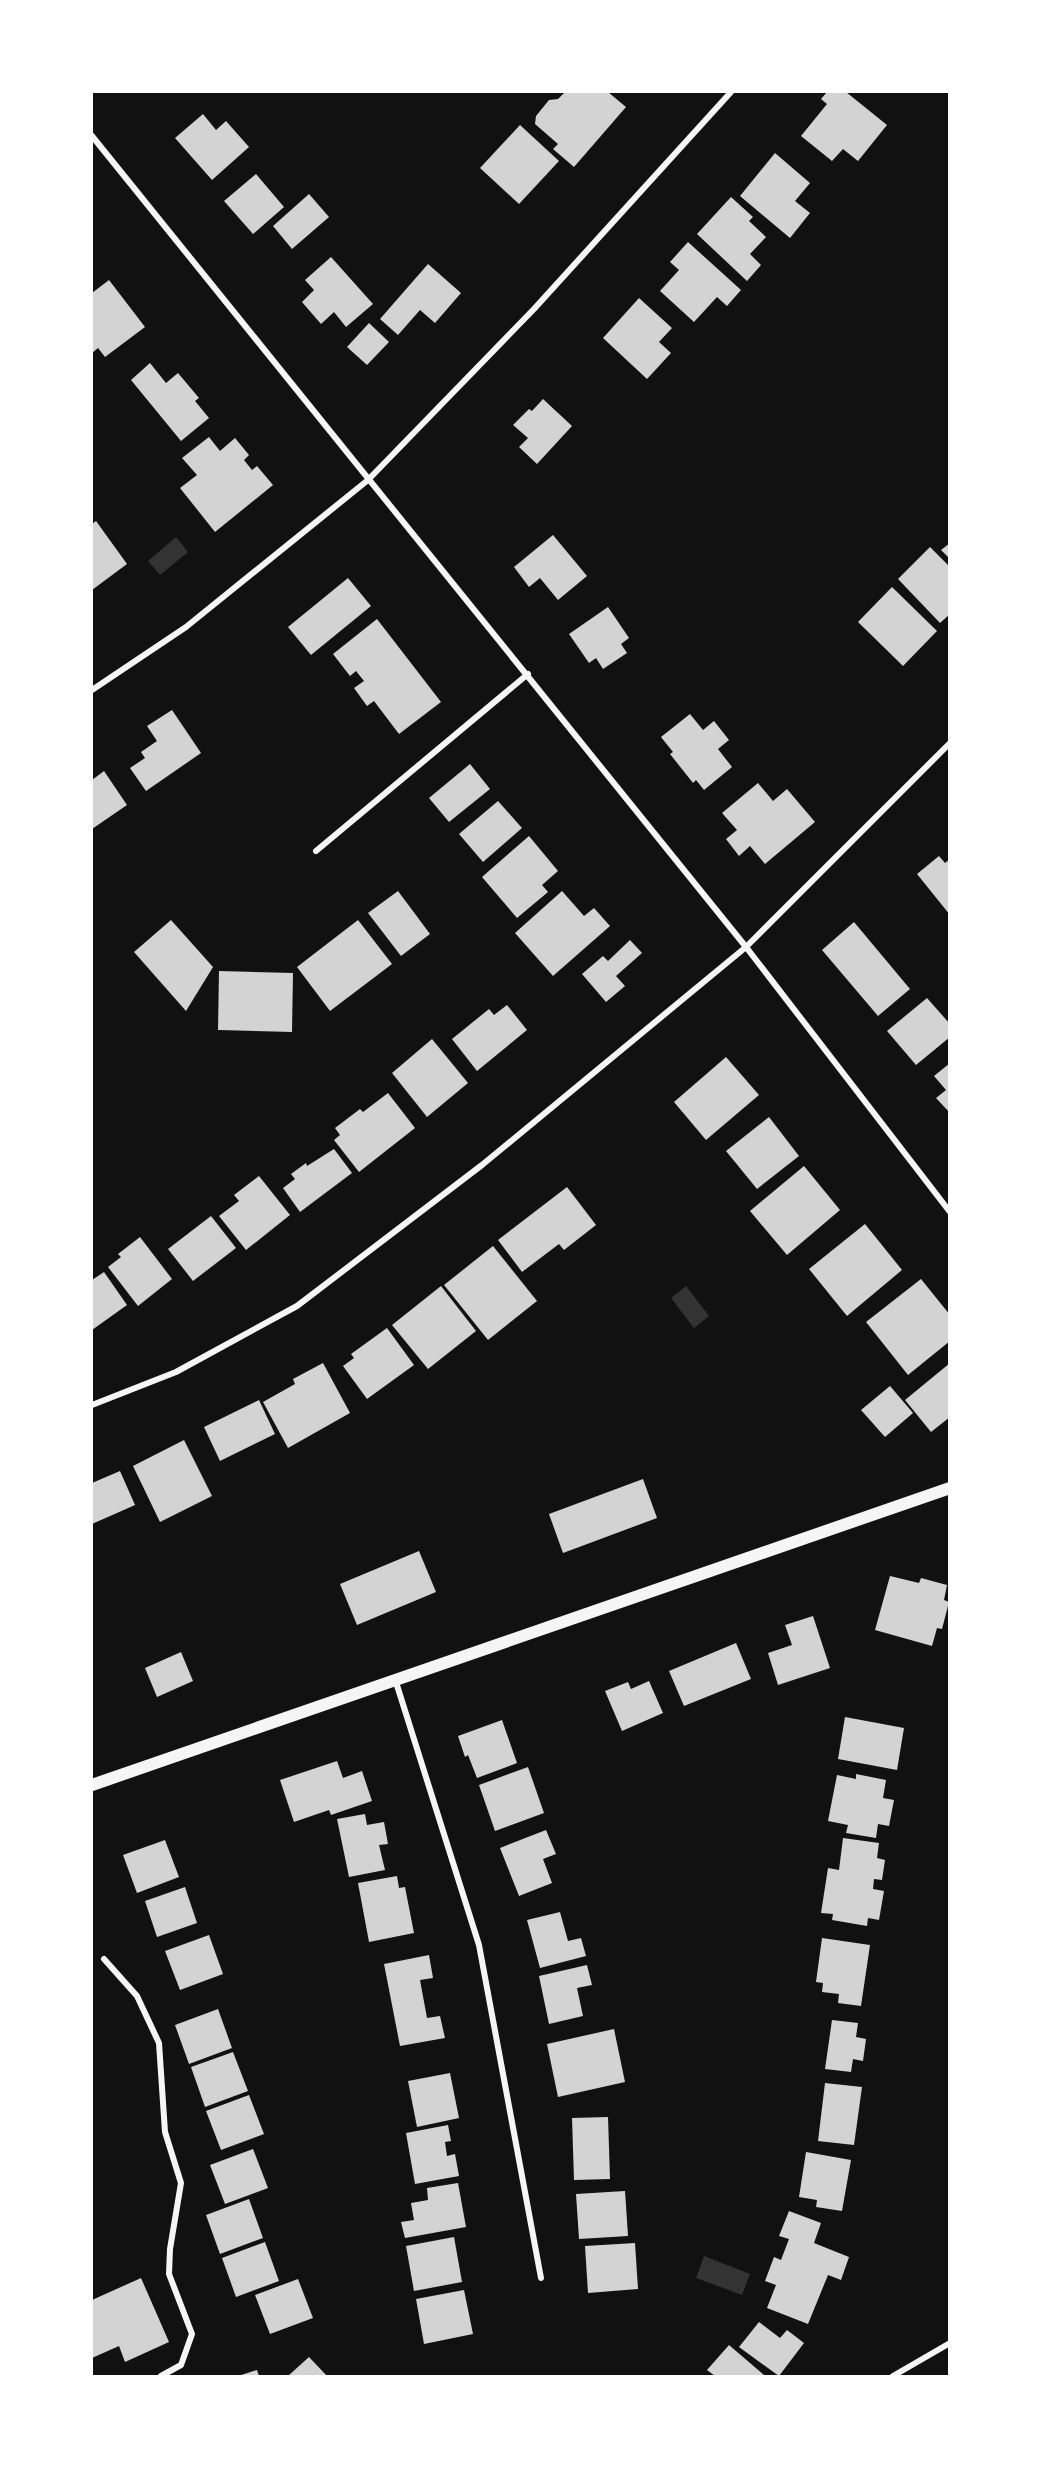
<svg xmlns="http://www.w3.org/2000/svg" width="1041" height="2468" font-family="'Golos Text',sans-serif">
  <style>
    .water { fill: #333 }
    .building { fill: #d3d3d3 }
    .lines { fill: none; stroke-linecap: round; stroke-linejoin: round }
    .minor { stroke: #f5f5f5; stroke-width: 6 }
    .secondary { stroke: #f5f5f5; stroke-width: 12 }
  </style>
  <rect width="100%" height="100%" fill="#111"/>
  <g class="water">
    <path d="M176,537L188,552L160,575L148,561Z"/>
    <path d="M686,1286L709,1316L694,1328L671,1298Z"/>
    <path d="M704,2256L750,2274L742,2295L696,2278Z"/>
  </g>
  <g class="building">
    <path d="M565,92H608L626,107L574,167L553,149L558,144L535,124L536,116L549,100L558,99Z"/>
    <path d="M827,92H846L887,125L858,161L843,149L832,161L801,136L827,104L821,99Z"/>
    <path d="M203,114L216,130L226,121L249,147L212,180L175,138Z"/>
    <path d="M520,125L559,161L519,204L480,168Z"/>
    <path d="M775,153L810,183L795,201L810,213L790,238L740,196Z"/>
    <path d="M256,174L284,207L253,234L224,201Z"/>
    <path d="M309,194L329,217L292,249L273,226Z"/>
    <path d="M731,197L753,217L749,221L766,237L750,254L761,265L747,281L697,234Z"/>
    <path d="M688,242L741,290L727,306L717,297L694,322L660,291L679,270L670,262Z"/>
    <path d="M331,257L373,304L346,327L334,312L321,324L302,302L314,290L305,280Z"/>
    <path d="M428,264L461,293L435,323L420,310L398,335L380,319Z"/>
    <path d="M109,280L145,327L105,357L98,348L92,353V293Z"/>
    <path d="M639,298L672,328L659,342L671,353L647,379L603,338Z"/>
    <path d="M369,323L389,342L367,365L347,347Z"/>
    <path d="M150,363L166,383L178,373L199,398L195,401L209,418L181,441L131,380Z"/>
    <path d="M543,399L572,426L537,464L519,447L528,438L513,425L529,409L532,411Z"/>
    <path d="M209,437L220,451L235,438L249,455L244,460L252,470L257,466L273,485L215,532L180,488L197,475L182,458Z"/>
    <path d="M96,521L127,564L92,590V524Z"/>
    <path d="M553,535L587,576L558,600L540,578L529,587L514,567Z"/>
    <path d="M950,543V559L941,550Z"/>
    <path d="M930,547L950,567V614L940,623L898,579Z"/>
    <path d="M348,578L371,606L311,655L288,627Z"/>
    <path d="M892,587L937,631L903,666L858,622Z"/>
    <path d="M608,607L629,638L621,644L627,653L603,669L596,658L589,663L569,634Z"/>
    <path d="M377,619L441,702L399,734L374,701L367,706L354,688L364,681L356,671L350,676L333,654Z"/>
    <path d="M172,710L201,753L146,791L130,768L145,758L141,752L157,741L147,726Z"/>
    <path d="M690,714L703,730L714,721L729,740L718,749L732,767L704,790L696,780L693,783L670,754L673,752L661,737Z"/>
    <path d="M470,764L490,789L449,822L429,798Z"/>
    <path d="M104,771L127,805L92,829V780Z"/>
    <path d="M758,783L773,801L787,789L815,822L765,864L750,846L739,856L726,839L737,830L722,813Z"/>
    <path d="M498,801L522,828L483,862L459,834Z"/>
    <path d="M529,836L558,871L542,885L548,892L517,918L482,877Z"/>
    <path d="M939,856L945,863L950,859V915L917,874Z"/>
    <path d="M398,891L430,934L401,956L368,913Z"/>
    <path d="M562,891L584,916L594,908L610,926L553,976L515,933Z"/>
    <path d="M171,920L213,967L186,1011L134,952Z"/>
    <path d="M358,920L392,964L330,1011L297,967Z"/>
    <path d="M854,922L910,989L878,1016L822,950Z"/>
    <path d="M630,940L642,953L616,976L625,986L606,1002L582,974L603,956L608,961Z"/>
    <path d="M219,971L293,973L292,1032L218,1030Z"/>
    <path d="M927,998L950,1024V1037L916,1065L887,1031Z"/>
    <path d="M507,1005L527,1030L477,1071L452,1039L489,1009L494,1015Z"/>
    <path d="M432,1039L468,1083L427,1117L392,1073Z"/>
    <path d="M726,1057L759,1095L706,1140L674,1102Z"/>
    <path d="M950,1063V1113L936,1098L946,1090L934,1076Z"/>
    <path d="M388,1093L415,1128L359,1172L334,1140L340,1135L335,1128L360,1109L363,1112Z"/>
    <path d="M769,1117L799,1156L757,1189L726,1151Z"/>
    <path d="M334,1149L352,1173L300,1212L283,1188L295,1179L291,1174L306,1163L307,1166Z"/>
    <path d="M804,1166L840,1210L787,1255L750,1211Z"/>
    <path d="M259,1176L290,1215L246,1250L219,1216L239,1201L234,1195Z"/>
    <path d="M567,1187L596,1225L564,1250L559,1244L522,1272L498,1240Z"/>
    <path d="M211,1216L236,1248L193,1281L168,1249Z"/>
    <path d="M865,1224L902,1270L847,1316L809,1269Z"/>
    <path d="M140,1237L172,1279L138,1306L108,1267L121,1257L118,1254Z"/>
    <path d="M493,1246L537,1301L488,1340L444,1285Z"/>
    <path d="M104,1272L127,1305L92,1330V1280Z"/>
    <path d="M921,1279L950,1315V1341L908,1375L866,1322Z"/>
    <path d="M441,1286L476,1331L428,1369L392,1325Z"/>
    <path d="M387,1328L414,1365L367,1399L343,1366L354,1358L351,1354Z"/>
    <path d="M323,1363L350,1413L288,1448L263,1402L295,1384L293,1379Z"/>
    <path d="M950,1363V1417L931,1432L905,1400Z"/>
    <path d="M890,1386L913,1413L885,1437L861,1410Z"/>
    <path d="M259,1400L275,1434L220,1461L204,1427Z"/>
    <path d="M184,1440L212,1496L160,1522L133,1466Z"/>
    <path d="M120,1471L135,1505L92,1524V1483Z"/>
    <path d="M643,1479L657,1518L563,1553L549,1514Z"/>
    <path d="M419,1551L436,1592L357,1625L340,1584Z"/>
    <path d="M890,1576L919,1583L921,1578L947,1585L944,1600L949,1602L942,1629L937,1628L932,1646L875,1630Z"/>
    <path d="M813,1616L830,1668L778,1685L768,1653L792,1645L785,1625Z"/>
    <path d="M736,1643L751,1679L684,1706L669,1671Z"/>
    <path d="M181,1652L193,1681L157,1697L145,1668Z"/>
    <path d="M649,1681L663,1713L622,1731L605,1691L628,1682L631,1689Z"/>
    <path d="M845,1717L904,1728L897,1770L838,1759Z"/>
    <path d="M502,1720L517,1763L477,1778L468,1755L465,1757L458,1736Z"/>
    <path d="M337,1761L343,1778L362,1771L372,1801L331,1815L329,1810L294,1822L280,1780Z"/>
    <path d="M528,1767L544,1813L495,1831L479,1785Z"/>
    <path d="M856,1774L886,1780L883,1798L894,1800L889,1826L878,1824L876,1838L846,1833L848,1825L828,1821L837,1775L856,1779Z"/>
    <path d="M365,1814L367,1825L384,1822L388,1844L379,1845L385,1870L349,1877L337,1819Z"/>
    <path d="M546,1830L556,1854L543,1859L552,1883L519,1896L500,1848Z"/>
    <path d="M843,1838L879,1843L877,1858L885,1860L882,1880L874,1879L873,1889L884,1891L879,1920L868,1918L867,1926L832,1920L833,1914L821,1913L828,1868L839,1870Z"/>
    <path d="M165,1840L179,1877L137,1893L123,1855Z"/>
    <path d="M397,1876L399,1888L405,1887L414,1933L369,1942L358,1883Z"/>
    <path d="M185,1887L197,1923L157,1937L145,1901Z"/>
    <path d="M560,1912L568,1941L581,1938L586,1956L540,1968L527,1920Z"/>
    <path d="M209,1935L223,1974L180,1990L165,1951Z"/>
    <path d="M822,1938L870,1945L861,2006L838,2003L839,1994L822,1992L823,1983L816,1982Z"/>
    <path d="M429,1955L433,1978L420,1980L427,2018L440,2016L445,2038L400,2046L384,1964Z"/>
    <path d="M587,1965L592,1985L577,1988L583,2016L549,2024L539,1976Z"/>
    <path d="M218,2009L232,2048L189,2064L175,2025Z"/>
    <path d="M832,2020L858,2023L856,2037L866,2039L863,2061L853,2059L851,2072L825,2069Z"/>
    <path d="M614,2029L625,2082L558,2097L547,2044Z"/>
    <path d="M233,2052L248,2091L205,2107L191,2067Z"/>
    <path d="M450,2073L459,2118L417,2127L408,2081Z"/>
    <path d="M825,2083L862,2087L854,2145L818,2141Z"/>
    <path d="M249,2095L264,2134L221,2150L206,2111Z"/>
    <path d="M608,2117L610,2179L574,2180L572,2118Z"/>
    <path d="M448,2125L451,2141L445,2142L447,2156L455,2154L459,2176L415,2184L406,2133Z"/>
    <path d="M253,2149L268,2188L225,2204L210,2165Z"/>
    <path d="M806,2152L851,2160L842,2211L816,2207L817,2200L799,2197Z"/>
    <path d="M458,2183L466,2227L405,2238L401,2222L414,2220L411,2203L428,2200L427,2188Z"/>
    <path d="M625,2191L628,2236L579,2239L576,2194Z"/>
    <path d="M249,2199L263,2238L220,2254L206,2215Z"/>
    <path d="M789,2211L821,2223L814,2243L849,2257L841,2280L828,2275L808,2324L767,2308L776,2285L765,2281L774,2257L781,2260L789,2239L779,2236Z"/>
    <path d="M454,2237L462,2282L414,2291L406,2246Z"/>
    <path d="M265,2242L279,2281L236,2297L222,2258Z"/>
    <path d="M635,2243L638,2289L588,2293L585,2246Z"/>
    <path d="M141,2278L169,2342L125,2362L119,2346L92,2358V2300Z"/>
    <path d="M298,2279L313,2318L270,2334L255,2295Z"/>
    <path d="M464,2290L473,2334L424,2344L416,2299Z"/>
    <path d="M759,2322L780,2338L787,2330L804,2343L779,2376L739,2347Z"/>
    <path d="M729,2345L764,2375L763,2376H715L707,2370Z"/>
    <path d="M309,2357L327,2376H288Z"/>
    <path d="M257,2370L259,2376H238Z"/>
  </g>
  <g class="lines">
    <g class="minor">
      <path d="M92,136L746,947L950,1212"/>
      <path d="M92,690L186,627L368,480L534,309L731,92"/>
      <path d="M316,851L528,674"/>
      <path d="M92,1405L176,1372L297,1306L482,1165L746,947L950,743"/>
      <path d="M395,1679L479,1945L541,2278"/>
      <path d="M104,1959L137,1996L159,2043L165,2132L181,2183L170,2249L169,2274L192,2334L181,2365L161,2376"/>
      <path d="M893,2376L950,2343"/>
    </g>
    <path class="secondary" d="M92,1785L950,1488"/>
  </g>
  <rect width="1041" height="2468" fill="none" stroke="#ffffff" stroke-width="186"/>
</svg>
